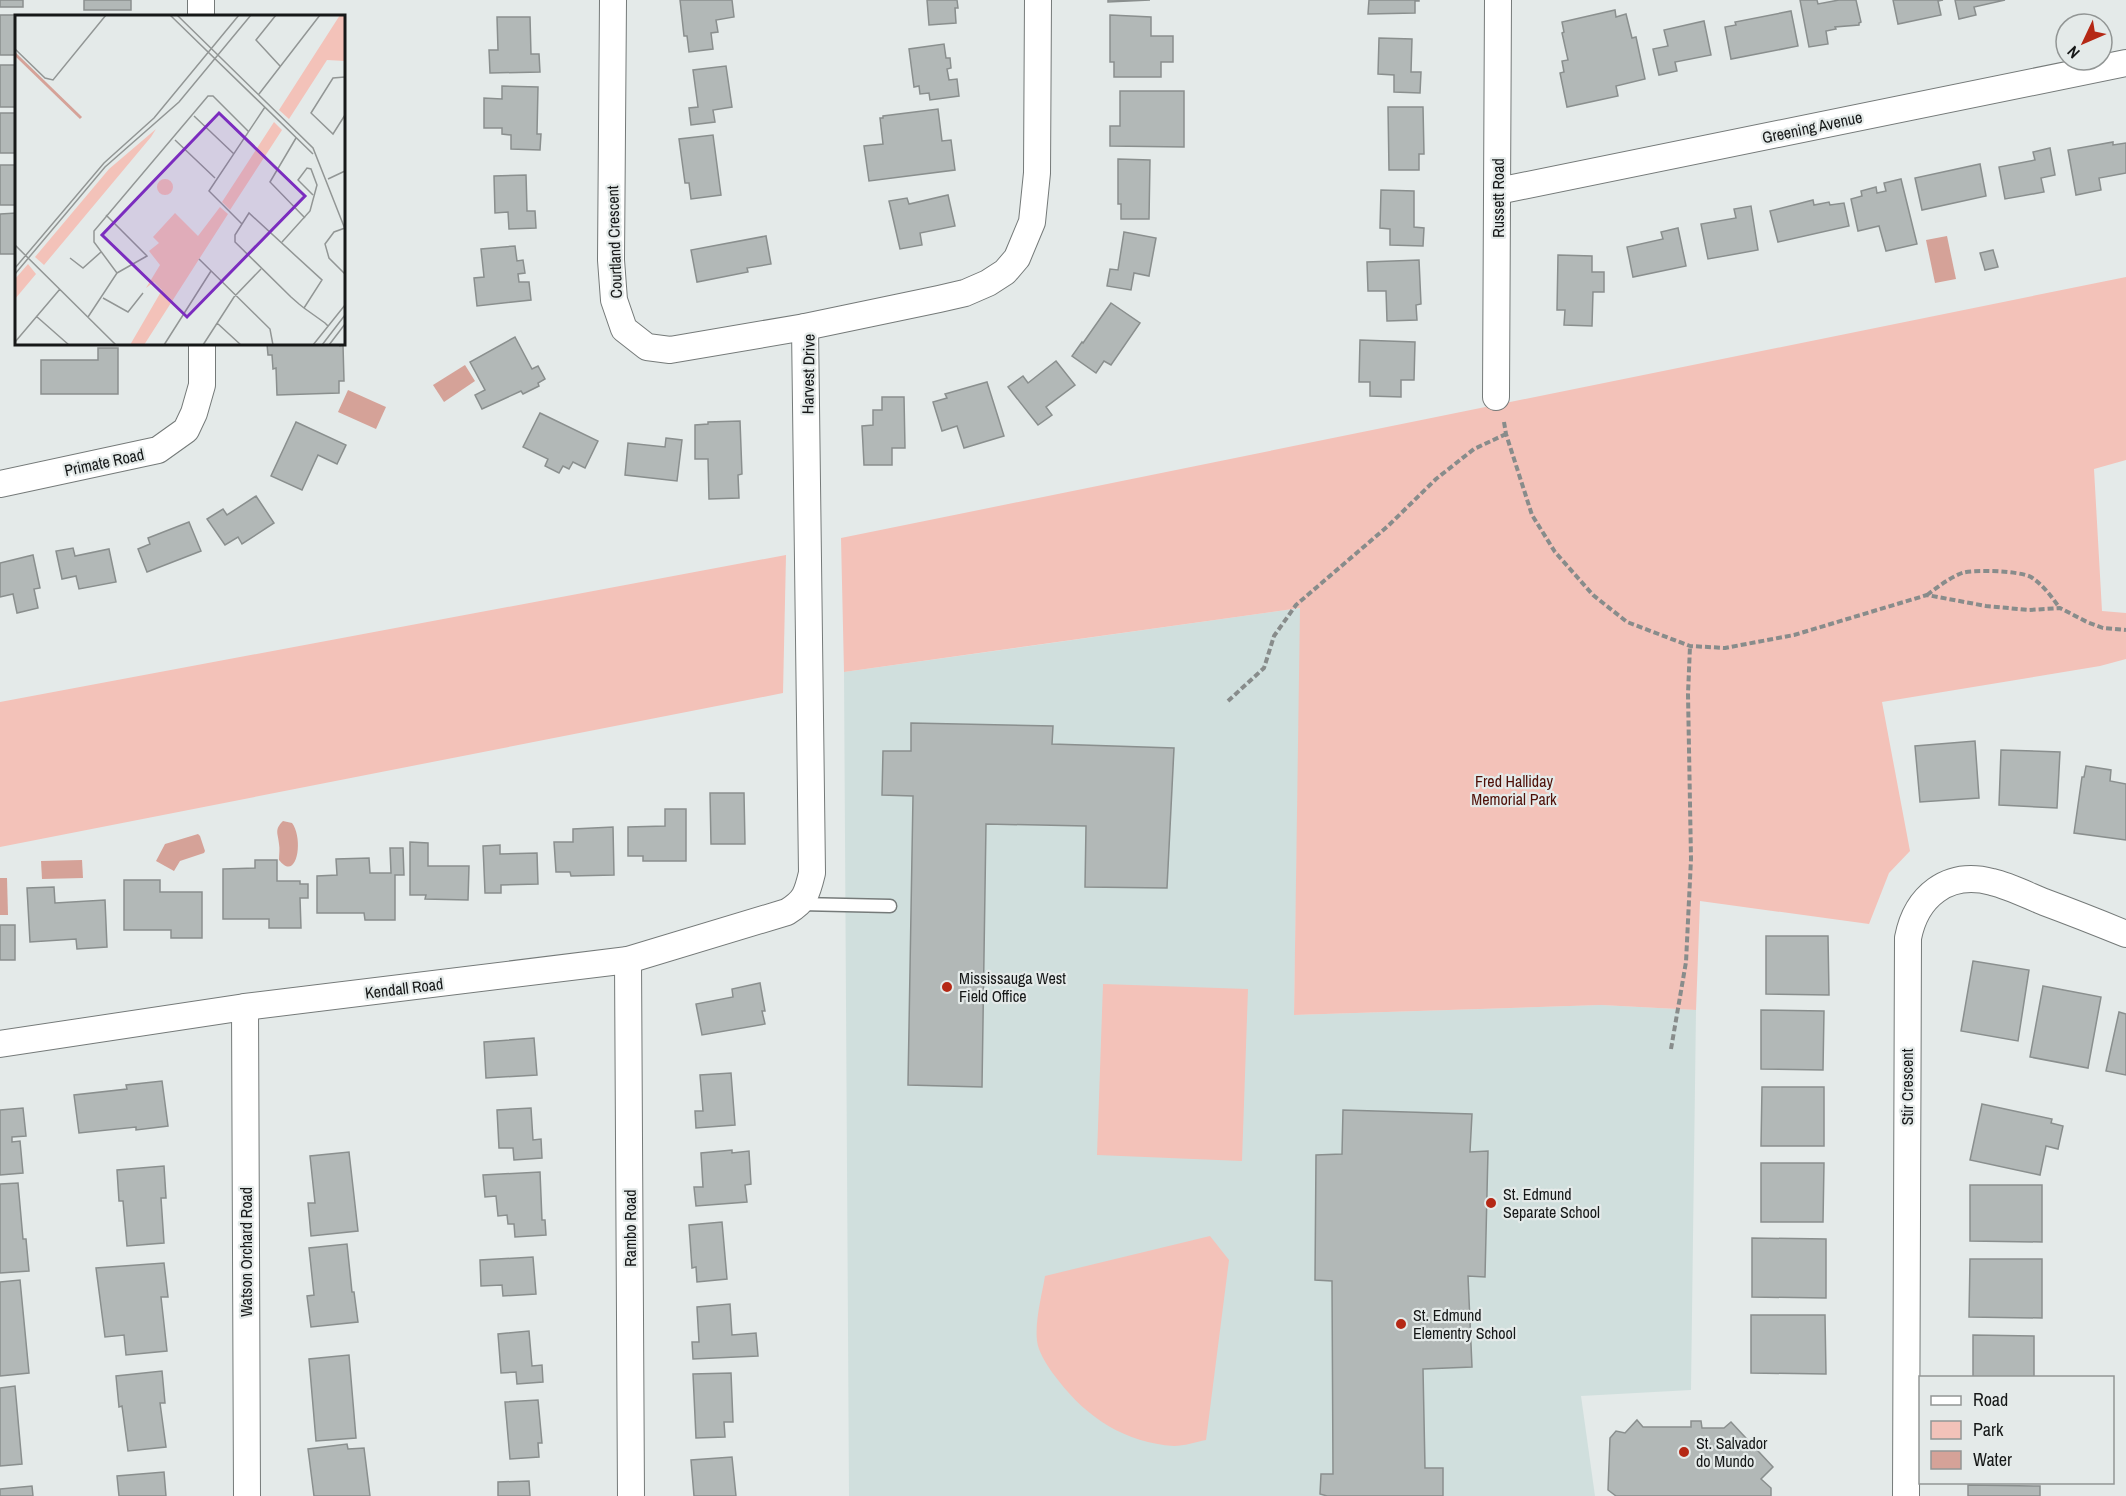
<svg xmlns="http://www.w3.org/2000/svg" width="2126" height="1496" font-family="'Archivo Narrow',sans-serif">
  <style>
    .built { fill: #d0dfdd }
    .green { fill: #f3c2b9 }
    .water { fill: #d5a298 }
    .building { fill: #b2b8b7; stroke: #8a8f8e; stroke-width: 1.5 }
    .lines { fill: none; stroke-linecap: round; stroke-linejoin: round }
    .service-casing { stroke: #757a79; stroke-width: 15 }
    .minor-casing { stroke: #757a79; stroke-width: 28 }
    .path { stroke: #888c8b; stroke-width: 4; stroke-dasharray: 6 3; stroke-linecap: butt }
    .service { stroke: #fff; stroke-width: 12 }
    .minor { stroke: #fff; stroke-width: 26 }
    .poi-dot { fill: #b52815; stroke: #e4eae9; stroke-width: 2 }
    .labels { text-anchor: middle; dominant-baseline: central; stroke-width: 4.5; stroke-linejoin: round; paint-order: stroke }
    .street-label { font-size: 16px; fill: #161818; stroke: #e4eae9 }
    .park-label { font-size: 16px; fill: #4e1008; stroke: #e4eae9 }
    .poi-label { font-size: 16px; fill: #161818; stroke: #e4eae9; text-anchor: start }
    .inset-river { fill: none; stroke: #d5a298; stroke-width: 3 }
    .inset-road { fill: none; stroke: #929695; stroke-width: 1.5 }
    .view { fill: #7b2cbf; fill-opacity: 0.15; stroke: #7b2cbf; stroke-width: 3 }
    .inset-edge { fill: none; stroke: #161818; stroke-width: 3 }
  </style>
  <rect width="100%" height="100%" fill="#e4eae9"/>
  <path class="built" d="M1301,608L1294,1015L1601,1005L1696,1010L1691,1390L1581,1396L1595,1496H849L844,672Z"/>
  <g class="green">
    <path d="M2126,277V460L2094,469L2102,611L2126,613V659L2100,666L1882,702L1910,851L1889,873L1869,924L1700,901L1696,1010L1601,1005L1294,1015L1300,608L844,672L841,538Z"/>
    <path d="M786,555L783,693L0,847V702Z"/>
    <path d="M1103,984L1248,989L1242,1161L1097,1155Z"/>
    <path d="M1210,1236L1229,1260L1206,1440C1196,1442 1184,1446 1174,1446C1126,1443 1087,1418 1058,1380C1051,1371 1043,1360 1039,1349C1032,1331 1042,1295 1045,1276Z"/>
  </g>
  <g class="water">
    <path d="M1947,236L1956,279L1935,283L1926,240Z"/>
    <path d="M465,365L475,381L444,402L433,385Z"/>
    <path d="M348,390L386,407L376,429L338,412Z"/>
    <path d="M283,821L292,823C304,839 297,883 279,860C279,854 280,849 279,844C278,833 274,830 283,821Z"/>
    <path d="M198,834L200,836L205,851L204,853L180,861L174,871L156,861L165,844Z"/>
    <path d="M82,860L83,878L42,879L41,861Z"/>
    <path d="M0,878H7L8,915H0Z"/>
  </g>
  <g class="building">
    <rect x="0" y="0" width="23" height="7"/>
    <rect x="84" y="0" width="47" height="10"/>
    <path d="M680,0H732L734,17L716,20L718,32L711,33L713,49L689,52L687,36H684Z"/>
    <path d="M927,0H957L958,8H955L956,23L929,25Z"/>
    <path d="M1108,0H1150L1108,2Z"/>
    <path d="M1369,0H1419V1H1415V13L1368,14Z"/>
    <path d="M1800,0H1817L1818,4L1839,0H1856L1861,22L1859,23V25L1835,27L1836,29L1826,31L1828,44L1809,47Z"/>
    <path d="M1893,0H1943L1938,1L1941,15L1898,24Z"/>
    <path d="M1955,0H2005L1974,7L1976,15L1959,19Z"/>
    <path d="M1615,10L1616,17L1626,14L1632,38L1636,37L1645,79L1616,86L1618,96L1567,107L1560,73L1564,72L1562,61L1568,60L1562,33L1564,32L1562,22Z"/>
    <path d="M1791,11L1798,46L1731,59L1725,27L1736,25L1735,22Z"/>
    <path d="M0,15H23L16,16V55H0Z"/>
    <path d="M1110,15L1151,17V36H1173V62H1161V77H1114V62H1110Z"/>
    <path d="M497,17H530L531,54H539L540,72L490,73L489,50H498Z"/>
    <path d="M1704,21L1711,55L1675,62L1677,71L1659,75L1653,49L1668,46L1664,30Z"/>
    <path d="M1379,38L1412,39L1411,72H1421L1420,93L1394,92V75L1378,74Z"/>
    <path d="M944,44L946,58H950L951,68L947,69L949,80L957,79L959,96L930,100L929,93L920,94L919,86L914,87L909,49Z"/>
    <rect x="0" y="65" width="16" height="42"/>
    <path d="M726,66L732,107L713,110L715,122L691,125L689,108L698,107L693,70Z"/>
    <path d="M502,86L538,87L537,134H541L540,150L511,149V135L502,134V128H484V98L502,99Z"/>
    <path d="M1120,91H1184V147L1110,146V126H1120Z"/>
    <path d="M1388,107H1423L1424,154H1419V170H1389Z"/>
    <path d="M938,109L942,141L951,140L955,170L869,181L864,146L883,144L880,118H883V116Z"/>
    <rect x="0" y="113" width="16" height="40"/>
    <path d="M713,135L721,195L691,199L689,183H685L679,139Z"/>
    <path d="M2113,142V145L2126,143V173L2099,178L2101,190L2076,195L2068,150Z"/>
    <path d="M2050,148L2055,175L2041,178L2044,192L2005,199L1999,167L2035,160L2033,152Z"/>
    <path d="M1118,159L1150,160L1149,219H1121V204H1118Z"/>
    <path d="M1980,164L1986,196L1922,210L1915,178Z"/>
    <rect x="0" y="165" width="16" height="40"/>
    <path d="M526,175L527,211H535L536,228L509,229L508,212L495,213L494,176Z"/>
    <path d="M1901,179L1917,244L1886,251L1879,226L1858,231L1851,199L1862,196L1861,191L1876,187L1877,193L1886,191L1884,183Z"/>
    <path d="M1381,190L1414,191V227L1424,228L1423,246L1390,245V229L1380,228Z"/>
    <path d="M948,195L955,226L920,233L922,245L900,249L889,201L907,198L909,204Z"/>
    <path d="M1813,200L1814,205L1829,202L1830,205L1844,203L1849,226L1778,242L1770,211Z"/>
    <path d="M1751,206L1758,250L1708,259L1701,224L1736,218L1734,209Z"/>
    <path d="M16,213V254H0V214Z"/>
    <path d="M1678,228L1686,266L1633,277L1627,247L1663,239L1661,232Z"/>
    <path d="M1124,232L1156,238L1149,276L1134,273L1131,290L1107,286L1110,269L1118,270Z"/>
    <path d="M766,236L771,264L747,268L748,272L697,282L691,250Z"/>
    <path d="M515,246L517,261L523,260L525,273L518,274L519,282H529L531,300L477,306L474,278L484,277L481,249Z"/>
    <path d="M1993,250L1998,267L1985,270L1980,253Z"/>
    <path d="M1558,255L1592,256V272H1604V292H1593L1592,326L1564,325L1565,310H1557Z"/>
    <path d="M1419,260L1421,304L1416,305L1417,320L1387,321L1386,291H1368L1367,262Z"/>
    <path d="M1111,303L1140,323L1111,365L1104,361L1096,373L1072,356L1082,342L1083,343Z"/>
    <path d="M515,337L532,369L538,366L545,379L538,383L539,386L523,394L521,391L482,409L475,395L485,390L470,362Z"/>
    <path d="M1360,340L1415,342L1414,380H1401V397L1370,396V382H1359Z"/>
    <path d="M267,344H340V346L343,345L344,381H339V393L277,395L276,368L273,369L272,355H268Z"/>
    <path d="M98,348H118V394H41V360H98Z"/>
    <path d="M1056,361L1075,385L1046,407L1052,415L1038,425L1008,387L1023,376L1028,383Z"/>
    <path d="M987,382L1004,436L964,448L957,426L942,431L933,402L947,398L945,394Z"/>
    <path d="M882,397H904L905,448H892V465H864L862,426L873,425V410H882Z"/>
    <path d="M540,413L598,441L585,468L573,462L569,469L563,466L559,473L545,466L548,459L523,447Z"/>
    <path d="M740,421L742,474L738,475L739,498L709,499L708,459H695V425L708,424V422Z"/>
    <path d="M296,422L346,445L337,464L318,455L302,490L271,476Z"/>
    <path d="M666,438L682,440L677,481L625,475L628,443L665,447Z"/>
    <path d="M256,496L274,523L242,544L238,537L225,545L207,519L223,509L227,515Z"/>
    <path d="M189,522L201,551L147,572L138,549L150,544L148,538Z"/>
    <path d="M73,548L75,556L109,549L116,582L79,589L76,576L62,579L56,551Z"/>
    <path d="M33,555L40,588L34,589L38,608L17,613L13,594L0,597V563Z"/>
    <path d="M911,723L1053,726L1052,744L1174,748L1167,888L1085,887L1086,826L986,824L982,1087L908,1085L913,796L882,795L883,751H911Z"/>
    <path d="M1975,741L1979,798L1920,802L1915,746Z"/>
    <path d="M2001,750L2060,752L2057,808L1999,805Z"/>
    <path d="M2086,766L2111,770L2110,781L2126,784V840L2074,833L2082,777H2084Z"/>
    <path d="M710,793H744L745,844H711Z"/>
    <path d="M665,809H686V861H643V856H628V827L665,826Z"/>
    <path d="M613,827L614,875L571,876L570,872H556L554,842H573V829Z"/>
    <path d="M410,842L428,843V866H469L468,900L425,899L426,895H410Z"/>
    <path d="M500,845V854L537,853L538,884L501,885V893H485L483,846Z"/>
    <path d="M390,848H403L404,875H395V920H365L364,913H317V876L337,875L336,859L369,858L370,873H391Z"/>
    <path d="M255,860H277V881H300V884H308V898H300L301,928H269V919H223V869L255,868Z"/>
    <path d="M124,880H160V892H202V938H171V930H124Z"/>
    <path d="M54,887L55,903L105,900L107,947L77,949L76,939L30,942L27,888Z"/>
    <rect x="0" y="925" width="15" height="35"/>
    <path d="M1766,936H1828L1829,995L1766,994Z"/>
    <path d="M1973,961L2029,970L2018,1041L1961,1031Z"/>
    <path d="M760,983L765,1011H762L765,1024L702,1035L696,1004L733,997L732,989Z"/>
    <path d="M2043,986L2101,997L2088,1068L2030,1057Z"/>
    <path d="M1761,1010L1824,1011L1823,1070L1761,1069Z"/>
    <path d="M2119,1012L2126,1014V1075L2106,1071Z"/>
    <path d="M534,1038L537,1075L486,1078L484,1042Z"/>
    <path d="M731,1073L735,1125L696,1128L695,1111H703L700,1075Z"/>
    <path d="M162,1081L168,1126L136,1130V1127L79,1133L74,1095L127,1089L126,1085Z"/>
    <path d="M1762,1087H1824V1146H1761Z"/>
    <path d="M1982,1104L2052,1119L2051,1123L2063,1126L2058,1149L2046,1146L2040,1175L1970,1160Z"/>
    <path d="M23,1108L26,1136L12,1137V1142L20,1141L23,1173L0,1175V1110Z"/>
    <path d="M531,1108L533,1140L541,1139L542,1158L514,1160L513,1148H499L497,1110Z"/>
    <path d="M1343,1110L1472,1114L1470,1152L1488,1151L1485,1277L1468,1276L1472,1367L1423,1369L1425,1468H1443V1496H1327L1320,1494L1321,1474H1333L1332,1281L1315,1280L1316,1155L1342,1154Z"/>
    <path d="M732,1150V1153L749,1151L751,1184L745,1185L747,1202L696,1206L694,1187H703L701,1153Z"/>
    <path d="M349,1152L358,1231L311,1236L308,1203H315L310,1156Z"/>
    <path d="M1761,1163H1824L1823,1222H1761Z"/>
    <path d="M164,1166L166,1198H161L164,1243L127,1246L123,1201H119L117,1170Z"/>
    <path d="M540,1172L542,1220H545L546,1235L515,1237L514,1224H508L507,1215L498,1216L496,1196L485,1197L483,1175Z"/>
    <path d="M18,1183L23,1239H26L29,1271L0,1273V1184Z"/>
    <path d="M1970,1185H2042V1242L1970,1241Z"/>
    <path d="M722,1222L727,1279L697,1282L696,1267L692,1268L689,1225Z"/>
    <path d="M1752,1238L1826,1239V1298L1752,1297Z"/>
    <path d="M347,1244L352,1292H354L358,1322L311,1327L307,1296L314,1295L309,1248Z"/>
    <path d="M533,1257L536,1294L503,1296L502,1285L481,1286L480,1260Z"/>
    <path d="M1970,1259H2042V1318L1969,1317Z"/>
    <path d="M164,1263L168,1297H161L167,1351L126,1355L124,1335L105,1337L96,1268Z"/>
    <path d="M20,1280L29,1373L0,1376V1282Z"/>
    <path d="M730,1304L732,1335L756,1333L758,1356L693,1359L692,1342H699L697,1307Z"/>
    <path d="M1751,1315H1825L1826,1374L1751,1373Z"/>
    <path d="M529,1331L532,1366L542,1365L543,1382L517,1384L516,1372L501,1373L498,1334Z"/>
    <path d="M1973,1335L2034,1336V1378H1973Z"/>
    <path d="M349,1355L356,1438L316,1441L309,1359Z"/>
    <path d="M162,1371L165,1403H160L166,1447L128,1451L122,1406L119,1407L116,1376Z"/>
    <path d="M731,1373L733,1422H724L725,1437L696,1438L693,1374Z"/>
    <path d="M15,1386L22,1464L0,1466V1388Z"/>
    <path d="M538,1400L542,1443H538L539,1457L510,1459L505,1402Z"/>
    <path d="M1637,1420L1643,1427H1691V1421H1701L1702,1428H1724L1731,1422L1773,1467L1761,1479L1771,1488V1496H1616L1608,1490L1610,1438L1616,1431L1625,1433Z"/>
    <path d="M347,1444L348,1449L364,1448L370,1496H314L308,1449Z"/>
    <path d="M732,1457L736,1496H694L691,1460Z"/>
    <path d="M164,1472L166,1496H119L117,1476Z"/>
    <path d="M529,1481L530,1496H498V1482Z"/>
    <path d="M1968,1485L2040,1486V1496H1968Z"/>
    <path d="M32,1486L33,1496H0V1489Z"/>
  </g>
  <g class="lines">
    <defs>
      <path id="service" d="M800,904L890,906"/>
      <g id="minor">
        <path d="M201,0V16"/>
        <path d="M613,0L611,260L614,300L624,329L647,347L670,350L805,327L939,299L965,293L988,283L1005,272L1017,258L1032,222L1037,173L1038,0"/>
        <path d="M1498,191L2126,63"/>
        <path d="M1496,397L1498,0"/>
        <path d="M0,484L158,450L186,430L194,413L202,385V344"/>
        <path d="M628,960L631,1496"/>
        <path d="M245,1007L247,1496"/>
        <path d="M0,1044L245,1007L628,960L787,912C805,901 807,894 812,873L805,327"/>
        <path d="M1906,1496L1908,938C1916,897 1947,870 1992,882C2009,886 2027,895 2044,902C2071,912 2099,923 2126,934"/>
      </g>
    </defs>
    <use href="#service" class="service-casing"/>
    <use href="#minor" class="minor-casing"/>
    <g class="path">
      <path d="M1504,422L1506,434L1532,515L1555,552L1593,595L1627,622L1690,646L1725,648L1794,635L1927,595L1986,606L2029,610L2060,608L2087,622L2103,628L2126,630"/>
      <path d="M1927,595C1938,587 1949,578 1962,573C1974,569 2020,571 2031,577C2043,585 2051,596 2059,607"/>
      <path d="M1228,701L1264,668L1274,636L1296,605L1388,526L1436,479L1474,449L1506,434"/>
      <path d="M1671,1049L1686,962L1691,859L1688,694L1690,646"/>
    </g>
    <use href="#service" class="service"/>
    <use href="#minor" class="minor"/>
  </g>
  <g class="poi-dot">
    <circle cx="947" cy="987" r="6"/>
    <circle cx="1491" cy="1203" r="6"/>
    <circle cx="1401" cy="1324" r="6"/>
    <circle cx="1684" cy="1452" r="6"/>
  </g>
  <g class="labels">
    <g class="street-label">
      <text transform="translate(1812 127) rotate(-12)">Greening Avenue</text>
      <text transform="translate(1498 198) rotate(-90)">Russett Road</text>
      <text transform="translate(614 242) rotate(-92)">Courtland Crescent</text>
      <text transform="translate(808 374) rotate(-89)">Harvest Drive</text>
      <text transform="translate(104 462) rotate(-12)">Primate Road</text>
      <text transform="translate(404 988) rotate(-7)">Kendall Road</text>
      <text transform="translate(1907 1087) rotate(-90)">Stir Crescent</text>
      <text transform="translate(630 1228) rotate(-90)">Rambo Road</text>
      <text transform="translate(246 1252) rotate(-90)">Watson Orchard Road</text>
    </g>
    <g class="park-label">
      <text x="1514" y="781">Fred Halliday<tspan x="1514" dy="18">Memorial Park</tspan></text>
    </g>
    <g class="poi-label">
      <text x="959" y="978">Mississauga West<tspan x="959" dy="18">Field Office</tspan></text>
      <text x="1503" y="1194">St. Edmund<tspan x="1503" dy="18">Separate School</tspan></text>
      <text x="1413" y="1315">St. Edmund<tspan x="1413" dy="18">Elementry School</tspan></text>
      <text x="1696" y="1443">St. Salvador<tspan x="1696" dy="18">do Mundo</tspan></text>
    </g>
  </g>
  <g transform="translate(15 15)">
    <rect width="330" height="330" fill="#e4eae9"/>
    <path d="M325,0H330V46L312,45L274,104L264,95ZM259,107L267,115L215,195L207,187ZM141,114L136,122L29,250L20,242L94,154ZM142 172a8 8 0 1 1 16 0a8 8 0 1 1-16 0ZM205,192L213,199L129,330H115L147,275L139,267L131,273L145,250L134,236L144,228L138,222L160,198L183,221ZM13,249L21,259L0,284V264Z" fill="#f3c2b9"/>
    <path class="inset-river" d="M0,39L66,103"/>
    <path class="inset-road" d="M155,0L298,139M162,0L298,133L330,214M261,0L241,25L265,51M0,34L30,63L38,65L91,0M330,62L318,63L296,98L318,119L330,100M244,79L305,0M179,101L219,139M281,123L255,167L290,203M160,125L200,163M313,164L330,156M91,200L132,241L102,258M227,209L194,176L250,92M330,213L319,217L310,229L314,243L330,259M267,227L295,196L302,170L296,154L292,153L283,165L298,180M0,230L101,330M55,243L68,253L86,237M184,244L255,314L258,330M0,253L89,148L139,103L224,0M0,259L90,152L164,87L236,0M88,283L113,297L128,278M289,293L307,265L234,198L220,220V227L276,282L284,289L289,293L310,308L313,311M21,301L54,330M73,302L102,258L79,227V216L193,81H198L234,117M202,308L226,330M0,327L45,274M149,330L196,256M188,330L219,282L246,254M298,330L330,290M307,330L330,300M314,330L330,309"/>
    <path class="view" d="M204,98L290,181L172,302L87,220Z"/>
    <rect width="330" height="330" class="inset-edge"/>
  </g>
  <rect x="1919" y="1376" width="195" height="108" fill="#e4eae9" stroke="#929695" stroke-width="1.5"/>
  <rect x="1931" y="1396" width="30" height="9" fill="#ffffff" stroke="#929695" stroke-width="1.5"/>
  <text x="1973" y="1406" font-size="18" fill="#161818">Road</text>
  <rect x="1931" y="1421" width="30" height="18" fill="#f3c2b9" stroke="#929695" stroke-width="1.5"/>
  <text x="1973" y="1436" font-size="18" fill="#161818">Park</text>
  <rect x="1931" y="1451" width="30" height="18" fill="#d5a298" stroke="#929695" stroke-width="1.5"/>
  <text x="1973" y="1466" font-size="18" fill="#161818">Water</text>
  <g transform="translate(2084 42) rotate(226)"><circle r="28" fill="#e4eae9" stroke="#929695" stroke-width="1.5"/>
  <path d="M0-4.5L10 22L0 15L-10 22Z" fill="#b52815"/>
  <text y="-9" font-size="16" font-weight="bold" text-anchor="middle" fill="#161818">N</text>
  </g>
</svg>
